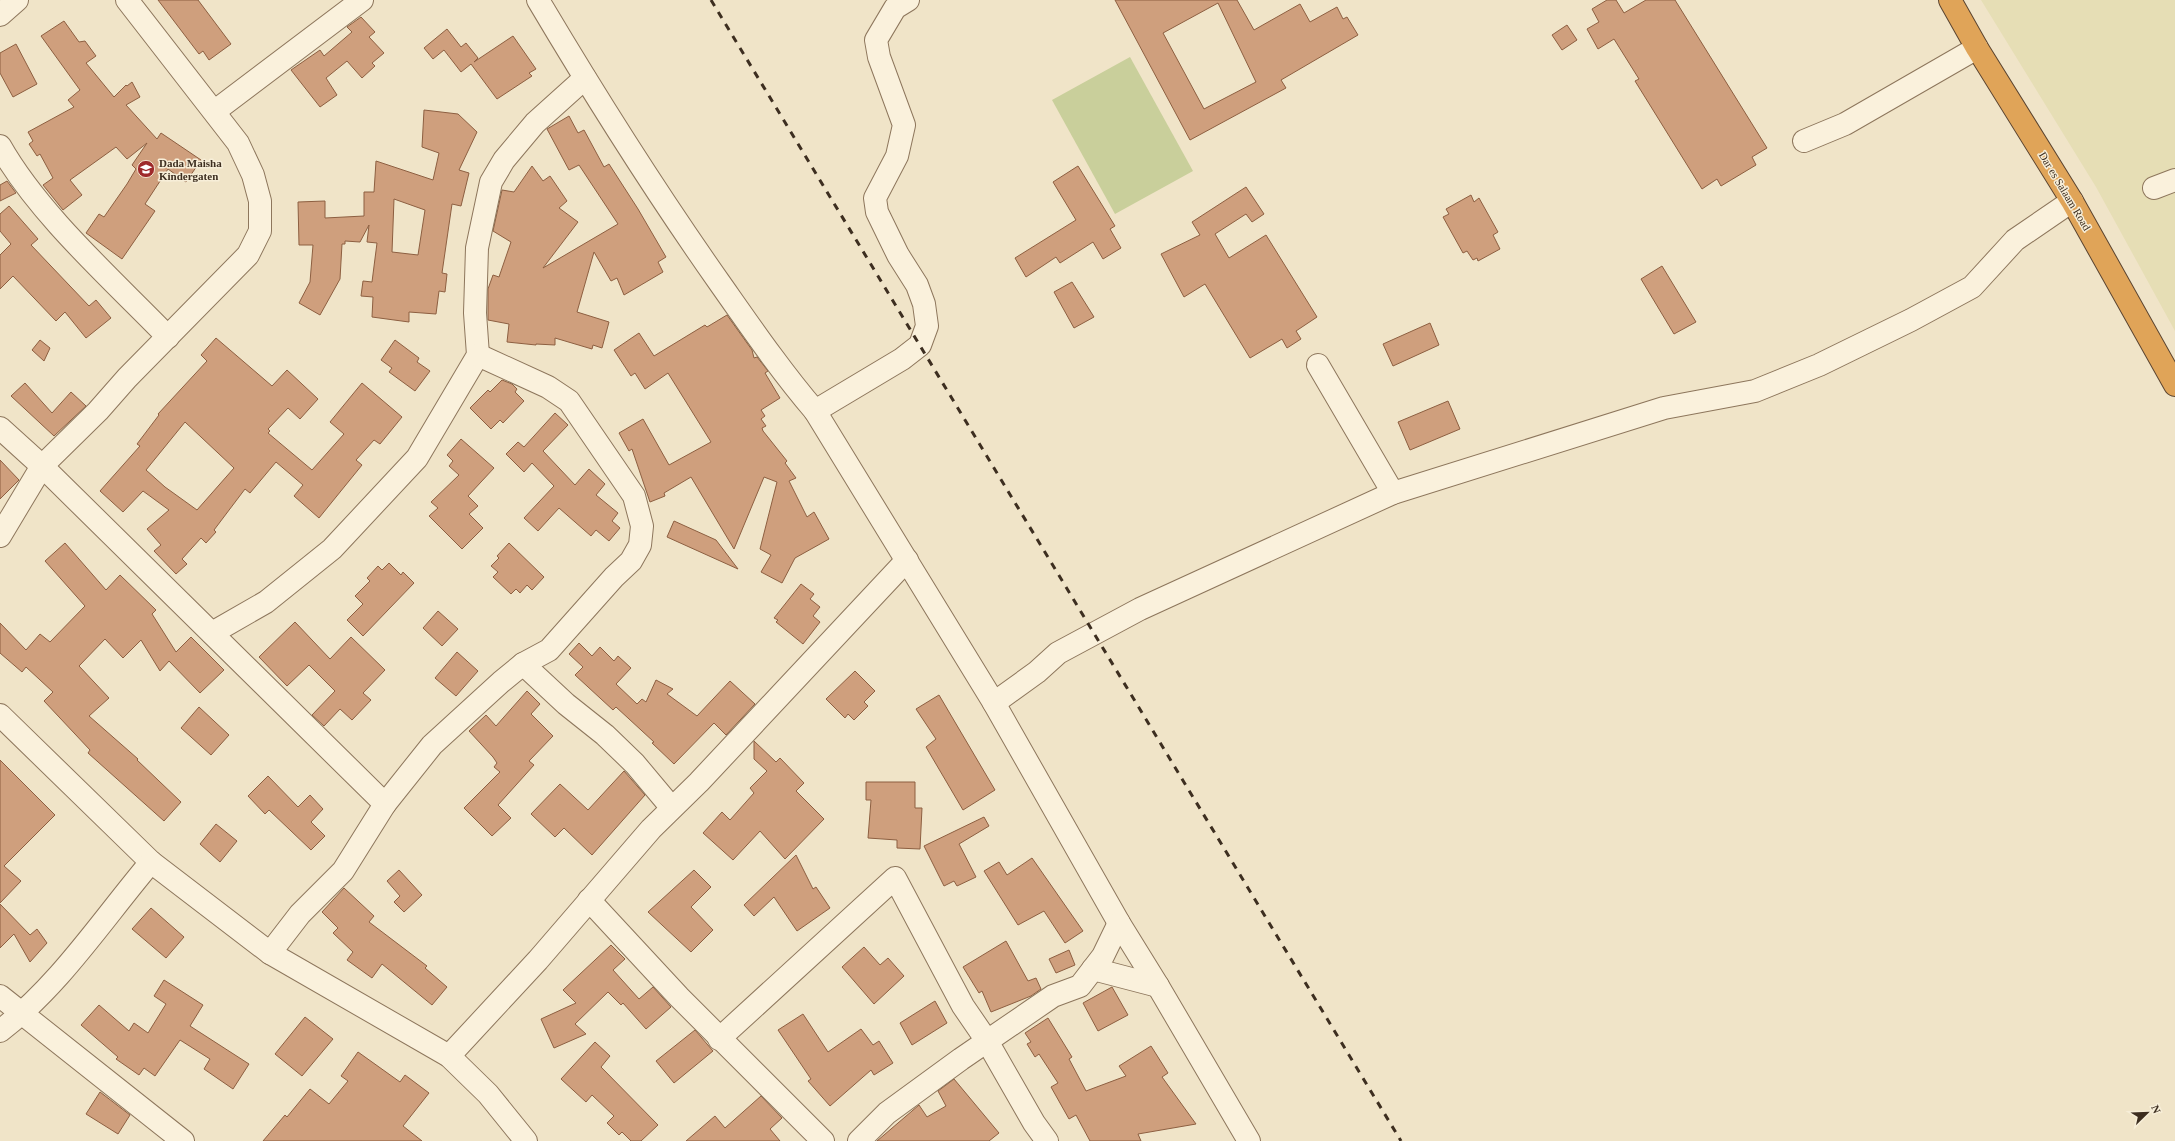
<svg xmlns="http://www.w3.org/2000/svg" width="2175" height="1141" font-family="'Times New Roman',serif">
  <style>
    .farmland { fill: #e6deb5 }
    .green { fill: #c9cf9b }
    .building { fill: #cf9f7d; stroke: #8d5f41; fill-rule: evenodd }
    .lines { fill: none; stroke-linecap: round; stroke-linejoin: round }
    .minor-casing { stroke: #8d765c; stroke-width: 24 }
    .highway-casing { stroke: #5b4430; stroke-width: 24 }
    .minor { stroke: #faf1dc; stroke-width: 22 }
    .highway { stroke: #e0a458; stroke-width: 22 }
    .rail { stroke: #3d2e20; stroke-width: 3; stroke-dasharray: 7 7; stroke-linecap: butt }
    .labels { text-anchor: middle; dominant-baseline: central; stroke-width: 3; stroke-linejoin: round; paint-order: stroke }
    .poi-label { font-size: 11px; font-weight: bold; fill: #3d2e20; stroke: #f7eed8; text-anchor: start }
    .street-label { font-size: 11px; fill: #3d2e20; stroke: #f7eed8 }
  </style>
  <rect width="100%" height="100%" fill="#f0e4c8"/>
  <path class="farmland" d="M1981,0H2175V331L2096,187Z"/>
  <path class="green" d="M1130,57L1193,171L1115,214L1052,100Z"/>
  <g class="building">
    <path d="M158,0H198L231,44L209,60L203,51L199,54Z"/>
    <path d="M1115,0H1237L1254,30L1300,4L1310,22L1337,7L1343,19L1347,17L1358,35L1281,80L1286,88L1190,140ZM1218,3L1256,82L1204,109L1163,33Z"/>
    <path d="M1607,0H1616L1624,13L1646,0H1675L1767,148L1752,157L1756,165L1721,186L1717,179L1702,189L1635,81L1639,79L1614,39L1598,49L1587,29L1599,22L1592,9Z"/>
    <path d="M361,17L375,32L369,37L384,53L372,63L375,66L362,78L347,61L326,78L337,95L320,107L291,70L320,50L324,56L352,32L347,27Z"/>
    <path d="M64,21L79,42L85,41L96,56L86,63L114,97L126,85L127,86L132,82L140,97L126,105L157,139L161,133L201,160L186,182L168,169L145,204L155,211L122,259L86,233L99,214L104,217L127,184L136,169L132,165L147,143L127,159L116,147L70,180L82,195L63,210L43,185L53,178L40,154L37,156L29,144L33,141L28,132L74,107L68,100L80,90L41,36Z"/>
    <path d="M1567,25L1577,40L1562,50L1552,35Z"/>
    <path d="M447,29L461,47L466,43L478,58L474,62L513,36L536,69L529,73L532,76L497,99L471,64L461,72L444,50L433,59L424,48Z"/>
    <path d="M16,44L37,84L13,97L0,73V53Z"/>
    <path d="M424,110L458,114L477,132L459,170L469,173L461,206L452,204L442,273L447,274L445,292L439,291L436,314L409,312V322L372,317L373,297L361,296L363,281L372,282L377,243L367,242L369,225L360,242L345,241V244H342L340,279L320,315L299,303L310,282L313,245H299L298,202L325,201V218L364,216V192H374L376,161L433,180L439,153L422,147ZM394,199L425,210L418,255L392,252Z"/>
    <path d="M569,116L578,133L584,130L604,167L609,164L638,209L666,257L658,262L663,272L624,295L617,278L611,281L594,252L577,312L609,322L602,348L593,345L592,349L555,338V345L536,344V345L507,342L509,324L488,320V289L493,275L499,277L511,242L493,231L502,190L514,192L532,166L543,181L550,176L567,201L559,208L578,222L543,268L618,224L579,165L569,170L547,129Z"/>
    <path d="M1078,166L1115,226L1110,229L1121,248L1103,259L1093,242L1060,263L1056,257L1026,277L1015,258L1076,220L1053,182Z"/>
    <path d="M7,181L16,193L0,201V185Z"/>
    <path d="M1246,187L1264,214L1252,222L1246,214L1215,234L1229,258L1266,235L1317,317L1296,331L1301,339L1287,348L1282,339L1250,358L1205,284L1184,297L1161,254L1200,235L1192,222Z"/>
    <path d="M1471,195L1474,202L1479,198L1498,232L1493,235L1500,249L1478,261L1477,258L1473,260L1467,251L1463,253L1443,217L1449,214L1446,209Z"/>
    <path d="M9,206L38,239L31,245L89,306L96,300L111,318L86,338L65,312L56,321L13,276L0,289V255L11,244L0,231V214Z"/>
    <path d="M1662,266L1696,322L1674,334L1641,279Z"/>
    <path d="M1072,282L1094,317L1074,328L1054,292Z"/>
    <path d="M727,315L752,350L754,358L757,357L768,371L765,373L780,398L761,410L765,416L761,419L766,426L762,428L763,431L787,461L785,463L796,478L789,481L807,517L814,512L829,539L795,558L782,583L761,572L771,555L760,549L777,482L764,477L734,549L691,477L664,493L665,496L650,502L632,449L629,451L619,433L643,419L669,465L711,442L668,373L645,389L635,373L631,376L614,350L639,333L654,356L705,325L707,327Z"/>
    <path d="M1430,323L1439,345L1393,366L1383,344Z"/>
    <path d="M216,338L272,386L287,370L318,399L300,419L288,408L268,429L270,431L268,433L312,470L344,434L330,422L362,383L402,417L380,444L374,440L356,460L362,465L319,518L294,496L303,485L276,462L250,493L245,489L214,530L216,532L206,543L201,538L182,559L187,564L176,574L154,551L161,545L147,529L169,510L143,491L123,512L100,491L140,446L137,444L159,415L158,414L207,361L201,355ZM185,422L234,468L197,510L165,487L146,470Z"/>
    <path d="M40,340L50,348L44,361L32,350Z"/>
    <path d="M395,340L419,358L417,362L430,371L415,391L389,372L392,368L381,360Z"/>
    <path d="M502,380L512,384L517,389L515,392L524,401L503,423L500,420L491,429L470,408L488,390L490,392Z"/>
    <path d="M25,383L52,413L71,392L86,406L54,436L11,396Z"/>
    <path d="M1448,401L1460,429L1410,450L1398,422Z"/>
    <path d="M555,413L568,425L543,451L575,485L589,469L605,484L596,495L618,513L612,521L620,528L609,541L596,530L591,536L559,508L538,531L524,518L554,486L532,463L524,472L506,454L518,442L524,447Z"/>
    <path d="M461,439L494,468L468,496L478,506L469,514L483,528L462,549L429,516L438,508L431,502L459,475L449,466L453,461L447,455Z"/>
    <path d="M0,460L19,480L0,499Z"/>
    <path d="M674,521L716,540L738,569L667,537Z"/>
    <path d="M65,543L106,590L120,575L156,610L152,614L176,652L191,637L224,670L200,693L169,661L160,671L141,640L123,658L105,639L79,666L109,698L89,716L138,759L137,760L181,802L164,821L88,753L90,750L44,701L53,692L26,667L22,672L0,653V623L26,650L40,634L50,642L85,606L45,561Z"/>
    <path d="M509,543L544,577L532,590L527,585L520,593L516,589L511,594L493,577L498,572L491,566L499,558L497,556Z"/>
    <path d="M389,563L401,575L403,572L414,583L363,636L347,620L363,604L355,596L370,581L367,578L378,566L382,570Z"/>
    <path d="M801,584L814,594L810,599L820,607L813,616L820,622L803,644L776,622L778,620L774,618Z"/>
    <path d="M438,611L458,629L442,646L423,628Z"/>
    <path d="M295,622L330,659L351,637L385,670L363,693L371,700L352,720L340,709L324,726L312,715L335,691L309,665L287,686L259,657Z"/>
    <path d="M579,643L592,656L600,647L614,661L618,656L631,668L616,684L637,704L642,699L646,702L656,680L673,689L667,694L697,716L730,681L755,704L726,735L714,723L674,764L652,743L654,742L616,707L613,710L575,675L583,667L569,654Z"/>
    <path d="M457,652L478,671L456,696L435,678Z"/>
    <path d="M855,671L875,691L864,702L868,706L854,720L848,714L845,718L826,699Z"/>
    <path d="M527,691L540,704L531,714L553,736L529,761L534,765L498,805L511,818L492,836L464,808L500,772L494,767L497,763L493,757L469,731L486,715L496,726Z"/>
    <path d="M939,695L995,790L963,810L926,747L936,739L916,709Z"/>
    <path d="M199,707L229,735L211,755L181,728Z"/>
    <path d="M754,741L776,762L780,758L804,783L796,791L824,819L785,859L760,831L733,860L703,833L722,812L730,820L754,793L750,788L767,771L754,759Z"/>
    <path d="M0,760L55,815L4,866L21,881L0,903Z"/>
    <path d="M624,771L645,795L592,855L564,828L555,837L531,814L560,784L588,810Z"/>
    <path d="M268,776L298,807L310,795L323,809L311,822L325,836L311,850L269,810L265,814L248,796Z"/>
    <path d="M866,782H915V808H922L920,849L897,848V840L868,838L871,800H866Z"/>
    <path d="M984,817L989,826L959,844L976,877L957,886L954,881L944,886L924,846Z"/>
    <path d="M216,824L237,841L220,862L200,844Z"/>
    <path d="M796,855L813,889L816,887L830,908L797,931L774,897L754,916L744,905Z"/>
    <path d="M1032,858L1083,931L1065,943L1044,911L1018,925L984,871L999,862L1007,875Z"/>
    <path d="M399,870L422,895L404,912L394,902L400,896L387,881Z"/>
    <path d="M694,870L711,887L691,907L713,930L691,952L648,912Z"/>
    <path d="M344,888L374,916L369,922L427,966L425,968L447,987L432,1005L382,964L372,978L347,960L353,952L333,933L338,928L322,912Z"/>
    <path d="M0,904L30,935L37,929L47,943L30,962L14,934L0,948Z"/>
    <path d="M151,908L184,937L166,958L132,929Z"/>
    <path d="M1006,941L1028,981L1036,978L1041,989L1031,996L991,1012L982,991L979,993L963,967Z"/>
    <path d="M611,945L625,959L613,970L639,999L653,987L671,1007L646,1029L623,1003L621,1005L608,992L575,1024L586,1034L554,1048L541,1019L576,1003L563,990Z"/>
    <path d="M864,947L880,965L888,958L904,976L874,1004L842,967Z"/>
    <path d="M1069,950L1075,965L1056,973L1049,959Z"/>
    <path d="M164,980L203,1005L190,1026L249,1064L233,1089L204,1069L210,1059L180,1040L155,1076L144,1068L139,1075L116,1059L118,1057L81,1025L99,1005L129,1031L134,1023L148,1033L166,1004L154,996Z"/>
    <path d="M1112,987L1128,1015L1098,1031L1083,1003Z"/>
    <path d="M935,1001L947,1023L912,1045L900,1023Z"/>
    <path d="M803,1014L828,1052L861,1029L873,1045L879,1041L893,1063L874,1075L871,1070L830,1106L808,1081L811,1079L778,1030Z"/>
    <path d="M305,1017L333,1039L302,1076L275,1054Z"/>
    <path d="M1048,1018L1072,1057L1069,1059L1086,1091L1126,1076L1119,1066L1151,1046L1168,1073L1162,1077L1196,1124L1138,1134L1141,1141H1090L1076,1115L1069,1119L1051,1087L1058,1083L1039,1054L1035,1057L1027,1044L1031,1042L1025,1033Z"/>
    <path d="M695,1030L713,1051L674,1083L656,1061Z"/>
    <path d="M595,1042L610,1056L601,1067L658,1125L641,1141H631L622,1132L619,1135L607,1123L614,1116L592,1095L586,1102L561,1079Z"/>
    <path d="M358,1052L400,1082L405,1075L429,1093L403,1126L422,1141H263L285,1115L287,1117L310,1089L329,1104L348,1081L341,1076Z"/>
    <path d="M954,1079L999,1133L989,1141H877L919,1105L927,1117L946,1106L938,1091Z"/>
    <path d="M100,1092L130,1115L118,1134L86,1114Z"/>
    <path d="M761,1096L782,1118L770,1129L780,1141H686L715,1116L725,1128Z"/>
  </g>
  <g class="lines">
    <defs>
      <g id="minor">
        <path d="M538,0C595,96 655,191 719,282C750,326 780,370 815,411L994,703L1119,923L1158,986L1249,1141"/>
        <path d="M0,15L17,0"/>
        <path d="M215,111L362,0"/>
        <path d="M1804,141L1845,124L1977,48"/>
        <path d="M0,146C39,215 113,280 168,337"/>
        <path d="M2154,188L2175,180"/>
        <path d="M1318,365L1393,493"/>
        <path d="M815,411L902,359L920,345L927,326L924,304L917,285L898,255L877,212L875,198L897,156L904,125L879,57L876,40L895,8L908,0"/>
        <path d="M0,428L42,466L385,804"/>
        <path d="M0,536L42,466L98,411L127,378L248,255L260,231V201L253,175L238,143L127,0"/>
        <path d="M212,633L266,602L332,549L417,458L478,355L475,313L477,248L491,182L504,160L535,123L585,78"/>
        <path d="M523,664L566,704L605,735L635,764L671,807"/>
        <path d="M994,703L1037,672L1058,653L1140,609L1393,493L1664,408L1755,391L1819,365L1911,320L1972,287L2015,240L2072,201"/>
        <path d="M0,715L151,862L270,953L449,1056L488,1094L526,1141"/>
        <path d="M589,900L679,997L823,1141"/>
        <path d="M270,953L300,914L343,871L385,804L432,745L501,682L523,664L549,650L614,577L631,561L640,545L642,526L634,496L569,401L548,387L478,355"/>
        <path d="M1093,969L1158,986"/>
        <path d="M0,996L183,1141"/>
        <path d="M0,1031C60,985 102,920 151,862"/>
        <path d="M719,1039L895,878L963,1006L987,1041L1034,1123L1047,1141"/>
        <path d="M449,1056L538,960L651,829L699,782L907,560"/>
        <path d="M859,1141L887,1113L961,1059L1053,996L1080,986L1103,956L1119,923"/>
      </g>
      <path id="highway" d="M1950,0L1977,48L2072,201L2175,385"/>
    </defs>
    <use href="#minor" class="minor-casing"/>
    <use href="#highway" class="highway-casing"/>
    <use href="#minor" class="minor"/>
    <use href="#highway" class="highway"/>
    <path class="rail" d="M711,0L1401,1141"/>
  </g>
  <defs>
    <symbol id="school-disc" viewBox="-11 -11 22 22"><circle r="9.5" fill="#9e2a2b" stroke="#f7eed8"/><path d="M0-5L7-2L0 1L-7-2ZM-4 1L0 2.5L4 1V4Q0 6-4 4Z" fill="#fff"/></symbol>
  </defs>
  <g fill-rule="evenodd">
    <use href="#school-disc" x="136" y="159" width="20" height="20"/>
  </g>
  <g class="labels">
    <g class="poi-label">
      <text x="159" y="163">Dada Maisha<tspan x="159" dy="13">Kindergaten</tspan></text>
    </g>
    <g class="street-label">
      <text transform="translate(2065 191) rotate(59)">Dar es Salaam Road</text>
    </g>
  </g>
  <g transform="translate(2147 1113) rotate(67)" stroke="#f7eed8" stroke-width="3" paint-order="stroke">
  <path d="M0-3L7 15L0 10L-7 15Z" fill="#3d2e20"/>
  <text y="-6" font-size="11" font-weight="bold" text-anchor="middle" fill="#3d2e20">N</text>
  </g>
</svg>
